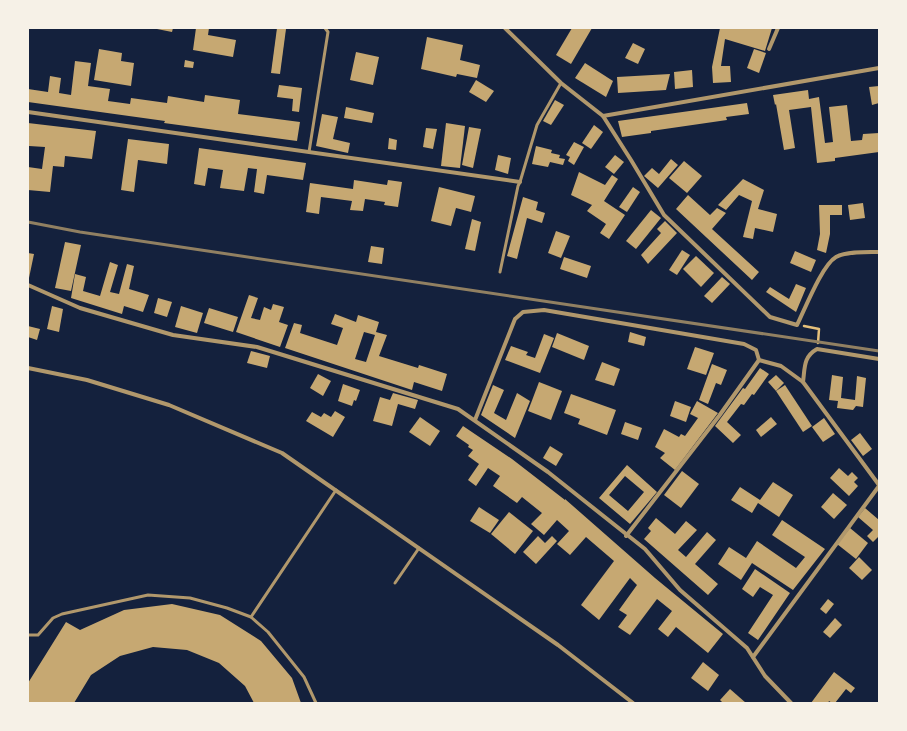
<svg xmlns="http://www.w3.org/2000/svg" width="907" height="731" font-family="'Titillium Web',sans-serif">
  <style>
    .building { fill: #c6a872; fill-rule: evenodd }
    .lines { fill: none; stroke-linecap: round; stroke-linejoin: round }
    .path { stroke: #e5c07b; stroke-width: 2.5 }
    .service { stroke: #b1986c; stroke-width: 3 }
    .minor { stroke: #b1986c; stroke-width: 4 }
    .rail { stroke: #918062; stroke-width: 3 }
  </style>
  <rect width="100%" height="100%" fill="#14213d"/>
  <g class="building">
    <path d="M157,28H173L172,32L157,29Z"/>
    <path d="M196,28H209L208,35L236,40L233,57L193,50Z"/>
    <path d="M277,28L286,29L280,74L271,73Z"/>
    <path d="M572,28H592L571,64L556,55Z"/>
    <path d="M720,28H772L765,51L725,39L721,66H730L731,82L713,83L712,67Z"/>
    <path d="M427,37L463,45L460,60L480,65L477,78L457,74L456,77L421,69Z"/>
    <path d="M633,43L645,49L638,64L625,58Z"/>
    <path d="M99,49L122,53L121,61L134,63L131,86L94,80Z"/>
    <path d="M754,49L766,53L759,73L747,68Z"/>
    <path d="M356,52L379,57L373,85L350,80Z"/>
    <path d="M185,60L194,62L193,68L184,67Z"/>
    <path d="M75,61L91,63L88,86L110,89L108,101L130,104L131,98L167,103L168,96L204,102L205,95L240,100L238,114L300,122L297,141L164,123L165,121L28,102V89L48,92L50,76L61,78L59,93L71,95Z"/>
    <path d="M585,63L613,81L606,97L575,78Z"/>
    <path d="M692,70L693,87L675,89L674,72Z"/>
    <path d="M670,74L666,90L618,93L617,77Z"/>
    <path d="M476,80L494,91L486,102L469,92Z"/>
    <path d="M279,85L302,88L299,112L292,111L293,99L277,97Z"/>
    <path d="M879,86V103L872,105L869,87Z"/>
    <path d="M808,90L809,99L819,97L825,143L833,142L829,107L847,105L851,141L862,140L863,134L879,133V152L835,158V161L817,163L811,107L789,110L795,148L784,150L776,104L775,105L773,95Z"/>
    <path d="M555,100L564,105L551,125L543,121Z"/>
    <path d="M747,103L749,114L726,117L727,120L651,131V133L622,137L618,121Z"/>
    <path d="M346,107L374,113L372,123L344,118Z"/>
    <path d="M322,114L338,117L333,139L350,143L348,153L316,146Z"/>
    <path d="M28,123L96,131L92,159L65,156L64,167L53,166L50,192L28,190V167L42,169L45,147L29,146L28,149Z"/>
    <path d="M446,123L465,126L460,168L441,166Z"/>
    <path d="M594,125L603,132L591,149L582,143Z"/>
    <path d="M469,127L481,129L473,168L462,165Z"/>
    <path d="M426,128L437,129L433,149L423,147Z"/>
    <path d="M389,138L397,140L396,150L388,149Z"/>
    <path d="M128,139L169,144L167,164L138,160L134,192L121,190Z"/>
    <path d="M574,142L584,147L574,165L568,161L570,157L566,155Z"/>
    <path d="M536,146L552,150L551,153L560,155L559,158L565,159L563,165L550,162L548,167L532,164Z"/>
    <path d="M199,148L306,163L303,180L267,175L264,194L254,192L257,169L248,168L244,191L220,188L223,170L208,168L205,186L194,184Z"/>
    <path d="M498,155L511,158L508,174L495,170Z"/>
    <path d="M615,155L624,162L614,174L605,167Z"/>
    <path d="M671,159L678,165L658,188L644,176L652,168L659,174Z"/>
    <path d="M684,161L702,176L687,193L669,178Z"/>
    <path d="M579,172L605,185L612,175L618,179L604,201L625,215L609,239L600,233L606,224L587,211L592,205L571,195Z"/>
    <path d="M743,179L764,190L758,209L777,214L773,232L755,228L753,239L743,237L752,201L739,195L726,210L718,205Z"/>
    <path d="M354,180L387,185L388,180L402,182L398,207L384,205L385,202L365,199L363,211L350,210L352,201L321,197L319,214L306,212L310,183L353,189Z"/>
    <path d="M439,187L475,196L471,212L456,208L451,226L431,221Z"/>
    <path d="M633,187L640,192L627,212L619,207Z"/>
    <path d="M688,195L710,215L717,208L726,213L712,229L759,272L752,280L676,209Z"/>
    <path d="M523,197L538,202L536,210L545,213L542,223L527,218L517,259L507,256Z"/>
    <path d="M863,203L865,218L850,220L848,205Z"/>
    <path d="M819,205H842V215H830V234L826,253L817,250L820,234Z"/>
    <path d="M651,210L661,218L636,249L626,241Z"/>
    <path d="M472,219L481,222L475,251L465,249Z"/>
    <path d="M665,221L677,233L648,264L641,255L661,233L657,229Z"/>
    <path d="M556,231L570,236L561,258L548,253Z"/>
    <path d="M65,242L81,245L71,291L55,288Z"/>
    <path d="M371,246L384,248L382,264L368,262Z"/>
    <path d="M682,250L690,255L677,275L669,270Z"/>
    <path d="M795,251L816,260L811,272L790,263Z"/>
    <path d="M28,253L34,254L29,278H28Z"/>
    <path d="M696,256L714,273L701,287L683,269Z"/>
    <path d="M564,257L591,266L587,278L560,269Z"/>
    <path d="M110,262L118,265L110,292L119,294L127,264L134,266L129,289L149,295L143,312L124,306L122,314L71,298L75,274L86,277L83,291L100,296Z"/>
    <path d="M722,277L730,284L712,303L704,296Z"/>
    <path d="M796,284L806,288L796,312L766,292L770,287L789,299Z"/>
    <path d="M249,295L258,298L251,318L260,320L264,307L271,310L273,304L284,307L279,322L288,325L280,347L236,332Z"/>
    <path d="M158,298L172,302L167,317L154,313Z"/>
    <path d="M52,306L63,309L59,332L47,329Z"/>
    <path d="M181,306L203,313L197,333L175,327Z"/>
    <path d="M209,308L238,317L233,332L204,323Z"/>
    <path d="M335,314L356,322L358,315L379,322L376,332L387,335L379,356L418,368L419,365L447,374L442,391L414,382L412,390L285,348L294,323L302,325L300,333L337,345L343,328L331,324ZM364,332L375,335L366,362L355,359Z"/>
    <path d="M28,326L40,329L37,340L28,337Z"/>
    <path d="M630,332L646,337L644,346L628,342Z"/>
    <path d="M557,333L589,346L584,360L552,347Z"/>
    <path d="M544,334L554,338L540,373L505,360L511,346L528,352L526,355L535,358Z"/>
    <path d="M695,347L714,353L706,375L687,369Z"/>
    <path d="M251,351L270,356L267,368L247,363Z"/>
    <path d="M602,362L620,369L614,386L595,380Z"/>
    <path d="M712,364L727,370L721,385L716,383L708,404L699,400Z"/>
    <path d="M760,368L769,374L754,395L752,394L744,405L741,404L727,422L741,435L733,443L715,426L743,388L745,389Z"/>
    <path d="M318,374L331,381L323,396L310,388Z"/>
    <path d="M776,375L784,383L776,391L768,382Z"/>
    <path d="M832,375L843,377L841,398L855,400L857,376L866,378L863,407L856,406L853,410L837,408L838,401L829,400Z"/>
    <path d="M539,382L562,391L551,420L528,411Z"/>
    <path d="M343,384L360,390L356,401L354,400L352,406L338,401Z"/>
    <path d="M493,385L504,390L494,413L506,420L517,393L530,401L515,438L481,415Z"/>
    <path d="M785,385L812,426L803,432L776,391Z"/>
    <path d="M393,393L418,400L415,409L398,404L392,426L373,421L380,397L390,400Z"/>
    <path d="M571,394L616,410L607,435L578,424L580,419L564,413Z"/>
    <path d="M675,401L691,407L686,422L670,416Z"/>
    <path d="M697,401L718,413L675,470L660,458L665,453L655,447L664,429L679,437L681,434L685,436L698,418L690,414Z"/>
    <path d="M335,411L345,417L333,437L306,421L312,412L321,417L324,413L331,417Z"/>
    <path d="M420,417L440,431L430,446L409,432Z"/>
    <path d="M771,417L777,424L761,437L756,430Z"/>
    <path d="M824,418L835,434L823,442L812,427Z"/>
    <path d="M625,422L642,428L638,440L621,434Z"/>
    <path d="M463,426L512,459L565,500V499L655,578L723,634L708,653L676,627L668,637L658,629L672,611L657,599L630,635L618,627L627,615L619,610L637,585L630,578L599,620L581,605L614,561L586,537L570,555L557,544L569,531L557,520L544,535L531,524L542,513L522,497L517,503L493,486L500,476L488,468L476,486L468,480L479,464L468,456L473,450L468,447L469,445L456,436Z"/>
    <path d="M860,433L872,449L863,456L851,440Z"/>
    <path d="M550,446L563,454L556,466L543,458Z"/>
    <path d="M627,465L657,492L630,524L599,498ZM625,476L644,492L628,511L609,495Z"/>
    <path d="M839,468L848,476L852,472L858,478L854,482L858,486L849,496L830,478Z"/>
    <path d="M682,471L699,484L681,508L664,495Z"/>
    <path d="M773,482L793,495L779,517L758,503L752,513L731,500L740,487L760,500Z"/>
    <path d="M833,493L847,505L834,519L821,507Z"/>
    <path d="M479,507L499,520L490,533L470,521Z"/>
    <path d="M865,508L879,520V536L873,542L867,536L873,530L858,517Z"/>
    <path d="M509,512L533,531L515,554L491,534Z"/>
    <path d="M656,518L675,534L686,521L697,530L678,550L686,557L707,532L716,540L695,564L718,584L708,595L644,539L651,531L648,528Z"/>
    <path d="M782,520L825,549L793,590L752,563L741,580L718,564L729,547L746,558L757,541L796,568L805,557L772,535Z"/>
    <path d="M850,528L868,543L856,559L837,544Z"/>
    <path d="M538,536L545,543L552,536L557,541L536,564L523,552Z"/>
    <path d="M859,557L872,570L862,580L849,568Z"/>
    <path d="M755,569L790,593L758,640L748,633L773,595L760,587L753,597L742,589Z"/>
    <path d="M828,599L834,604L826,614L820,609Z"/>
    <path d="M172,604L220,615L261,641L292,678L301,703H254L245,686L219,663L187,650L153,647L120,656L91,675L74,703H28V683L66,622L80,630L124,610Z"/>
    <path d="M835,618L842,625L830,638L823,632Z"/>
    <path d="M703,662L719,675L708,691L691,678Z"/>
    <path d="M834,672L855,688L851,693L846,689L835,703H832L829,701L828,703H811Z"/>
    <path d="M730,689L746,703H723L720,700Z"/>
  </g>
  <g class="lines">
    <path class="path" d="M804,326L819,329L818,343"/>
    <g class="service">
      <path d="M309,152L328,32L325,28"/>
      <path d="M500,272L518,186L520,182L537,125L561,83"/>
      <path d="M395,583L419,548"/>
      <path d="M28,635H38L53,618L62,614L148,595L190,598L227,608L251,617"/>
      <path d="M316,703L304,677L268,632L251,617L336,490"/>
    </g>
    <g class="minor">
      <path d="M505,28L561,83L603,116L879,68"/>
      <path d="M769,49L778,28"/>
      <path d="M28,112L520,182"/>
      <path d="M603,116L631,160L664,215L770,317L797,325C805,309 822,265 836,257C847,251 867,252 879,252"/>
      <path d="M28,285L80,308L173,335L257,347L458,409L548,472L645,549L680,590L747,648L765,676L791,703"/>
      <path d="M879,359L817,349C803,357 805,368 803,382L879,485"/>
      <path d="M28,368L87,380L169,405L282,453L558,645L633,703"/>
      <path d="M475,420L515,319L523,312L544,310L744,344L756,350L759,360L781,366L803,382"/>
      <path d="M626,536L719,416L759,360"/>
      <path d="M753,657L879,486"/>
    </g>
    <path class="rail" d="M28,222L80,232L879,351"/>
  </g>
  <rect width="907" height="731" fill="none" stroke="#f6f1e7" stroke-width="58"/>
</svg>
